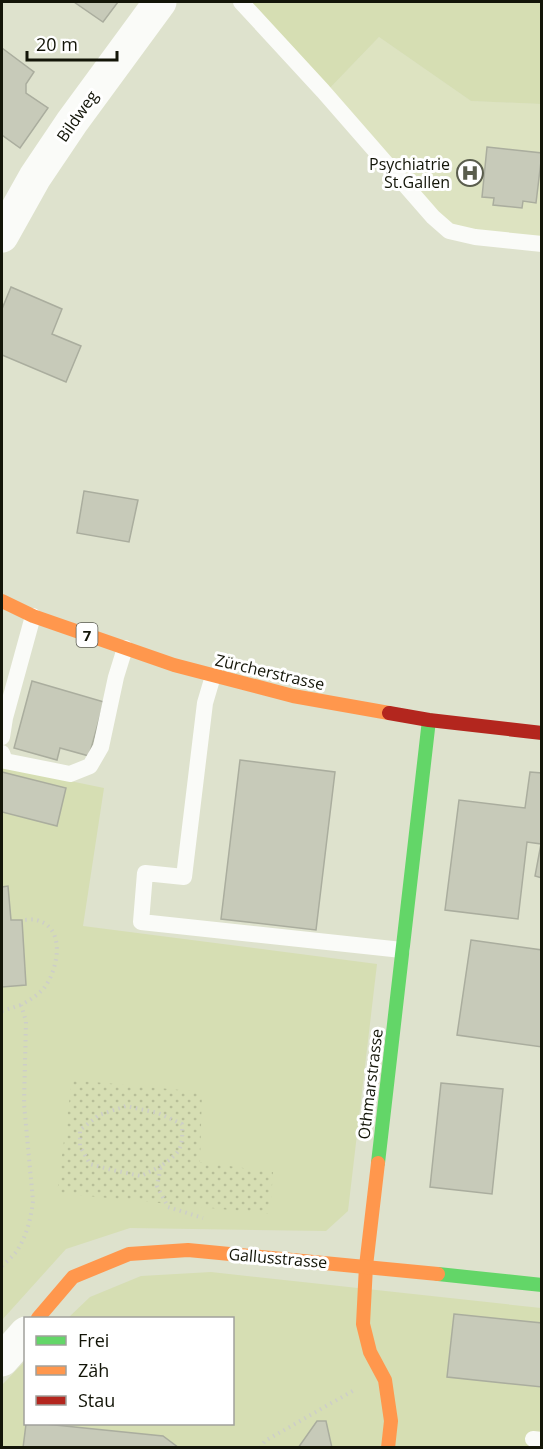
<svg xmlns="http://www.w3.org/2000/svg" width="543" height="1449" font-family="'Open Sans',sans-serif">
  <style>
    .built { fill: #dde3c1 }
    .grass { fill: #d6deb3 }
    .park { fill: url(#park-dots) }
    .building { fill: #c7cab9; stroke: #aaad9e; stroke-width: 1.5 }
    .lines { fill: none; stroke-linecap: round; stroke-linejoin: round }
    .path { stroke: #cdcec8; stroke-width: 4; stroke-dasharray: 1.5 4.5; stroke-linecap: butt }
    .lane { stroke: #fafbf8; stroke-width: 16 }
    .street { stroke: #fafbf8; stroke-width: 33 }
    .fast { stroke: #63d668; stroke-width: 14 }
    .slow { stroke: #ff974d; stroke-width: 14 }
    .jam { stroke: #b3261e; stroke-width: 14 }
    .labels { text-anchor: middle; dominant-baseline: central; stroke-width: 6; stroke-linejoin: round; paint-order: stroke }
    .shield { fill: #fff; stroke: #5a5b52; stroke-width: 1.5 }
    .shield-label { font-size: 15px; font-weight: bold; fill: #131508 }
    .street-label { font-size: 16px; fill: #131508; stroke: #fff }
    .poi-label { font-size: 16px; fill: #131508; stroke: #fff; text-anchor: end }
  </style>
  <defs>
    <pattern id="park-dots" width="8" height="8" patternUnits="userSpaceOnUse" patternTransform="scale(1.5)"><rect width="8" height="8" fill="#d6deb3"/><path d="M2 2h.1M6 6h.1" fill="none" stroke="#b7be98" stroke-width="1.8" stroke-linecap="round"/></pattern>
  </defs>
  <rect width="100%" height="100%" fill="#dee2cd"/>
  <path class="built" d="M379,37L471,101L541,104V252L459,241L327,91Z"/>
  <g class="grass">
    <path d="M250,2H541V104L471,101L379,37L327,91Z"/>
    <path d="M2,767L104,788L83,926L377,964L348,1211L326,1231L130,1228L66,1249L2,1320Z"/>
    <path d="M211,1272L541,1308V1447L2,1448V1385L25,1361L26,1424H232V1318H68L90,1297L141,1276Z"/>
  </g>
  <path class="park" d="M72,1080L202,1092L200,1162L273,1172L270,1214L57,1193Z"/>
  <g class="building">
    <path d="M74,2H118L103,22Z"/>
    <path d="M2,48L34,72L26,84V93L48,108L20,148L2,135Z"/>
    <path d="M487,147L542,153L536,203L523,201L522,208L493,205L494,198L482,197Z"/>
    <path d="M11,287L62,309L52,334L81,346L66,382L2,355V309Z"/>
    <path d="M84,491L138,500L129,542L77,533Z"/>
    <path d="M32,681L104,702L89,756L60,748L57,760L14,748Z"/>
    <path d="M240,760L335,772L316,930L221,919Z"/>
    <path d="M2,772L66,788L57,826L2,812Z"/>
    <path d="M530,772L542,773V878L535,876L541,844L527,842L518,919L445,910L459,800L525,808Z"/>
    <path d="M8,886L11,920H22L26,985L2,987V887Z"/>
    <path d="M471,940L542,950V1047L457,1035Z"/>
    <path d="M441,1083L503,1089L492,1194L430,1187Z"/>
    <path d="M454,1314L542,1323V1387L447,1377Z"/>
    <path d="M317,1421H326L332,1448H298Z"/>
    <path d="M26,1424H45L163,1436L179,1448H23Z"/>
  </g>
  <g class="lines">
    <g class="path">
      <path d="M2,1011L21,1005"/>
      <path d="M161,1166L141,1176L112,1170L90,1164L80,1146V1130L99,1115L126,1106L158,1113L182,1124C183,1148 181,1152 161,1166L157,1186L168,1207L203,1218"/>
      <path d="M2,1266C6,1262 12,1257 16,1252C26,1238 31,1219 33,1201L24,1104L26,1021L21,1005C30,1000 38,995 44,988C58,970 67,927 36,920C32,919 27,920 22,920"/>
      <path d="M260,1448L265,1441L356,1389"/>
    </g>
    <g class="lane">
      <path d="M241,2L323,91L433,217L449,231L475,237L542,244"/>
      <path d="M213,676L205,703L184,877L145,873L141,922L402,950"/>
      <path d="M2,737L5,718L33,616"/>
      <path d="M2,753L5,761L70,774L90,766L101,747L116,677L125,648"/>
      <path d="M533,1439L542,1440"/>
    </g>
    <g class="street">
      <path d="M2,236L35,177L72,122L160,2"/>
      <path d="M2,1360L26,1333"/>
    </g>
    <g class="fast">
      <path d="M378,1163L429,720"/>
      <path d="M438,1274L542,1285"/>
    </g>
    <g class="slow">
      <path d="M2,601L33,616L174,665L293,696L389,713"/>
      <path d="M378,1163L366,1266L363,1324L370,1352L385,1380L391,1421L388,1448"/>
      <path d="M38,1318L73,1277L129,1254L188,1250L438,1274"/>
    </g>
    <path class="jam" d="M389,713L429,720L542,733"/>
  </g>
  <defs>
    <symbol id="hospital-ring" viewBox="-11 -11 22 22"><circle r="9.5" fill="#fff" stroke="#5a5d4d" stroke-width="1.5"/><path d="M-5-5h3v3.5h4V-5h3V5h-3V1.5h-4V5h-3Z" fill="#5a5d4d"/></symbol>
  </defs>
  <g fill-rule="evenodd">
    <use href="#hospital-ring" x="455" y="158" width="30" height="30"/>
  </g>
  <g class="labels">
    <rect class="shield" x="76.5" y="623" width="21" height="24" rx="4.5"/>
    <g class="shield-label">
      <text x="87" y="635">7</text>
    </g>
    <g class="street-label">
      <text transform="translate(77 116) rotate(-55)">Bildweg</text>
      <text transform="translate(270 672) rotate(13)">Zürcherstrasse</text>
      <text transform="translate(370 1084) rotate(-83)">Othmarstrasse</text>
      <text transform="translate(278 1258) rotate(5)">Gallusstrasse</text>
    </g>
    <g class="poi-label">
      <text x="450" y="164">Psychiatrie<tspan x="450" dy="18">St.Gallen</tspan></text>
    </g>
  </g>
  <rect width="543" height="1449" fill="none" stroke="#131508" stroke-width="6"/>
  <rect x="24" y="1317" width="210" height="108" fill="#ffffff" stroke="#a1a19c" stroke-width="1.5"/>
  <rect x="36" y="1336" width="30" height="9" fill="#63d668" stroke="#a1a19c" stroke-width="1.5"/>
  <text x="78" y="1347" font-size="18" fill="#131508">Frei</text>
  <rect x="36" y="1366" width="30" height="9" fill="#ff974d" stroke="#a1a19c" stroke-width="1.5"/>
  <text x="78" y="1377" font-size="18" fill="#131508">Zäh</text>
  <rect x="36" y="1396" width="30" height="9" fill="#b3261e" stroke="#a1a19c" stroke-width="1.5"/>
  <text x="78" y="1407" font-size="18" fill="#131508">Stau</text>
  <path d="M27 51v9h90v-9" fill="none" stroke="#131508" stroke-width="3"/>
  <text x="36" y="51" font-size="18" fill="#131508" stroke="#ffffff" stroke-width="4.5" paint-order="stroke">20 m</text>
</svg>
